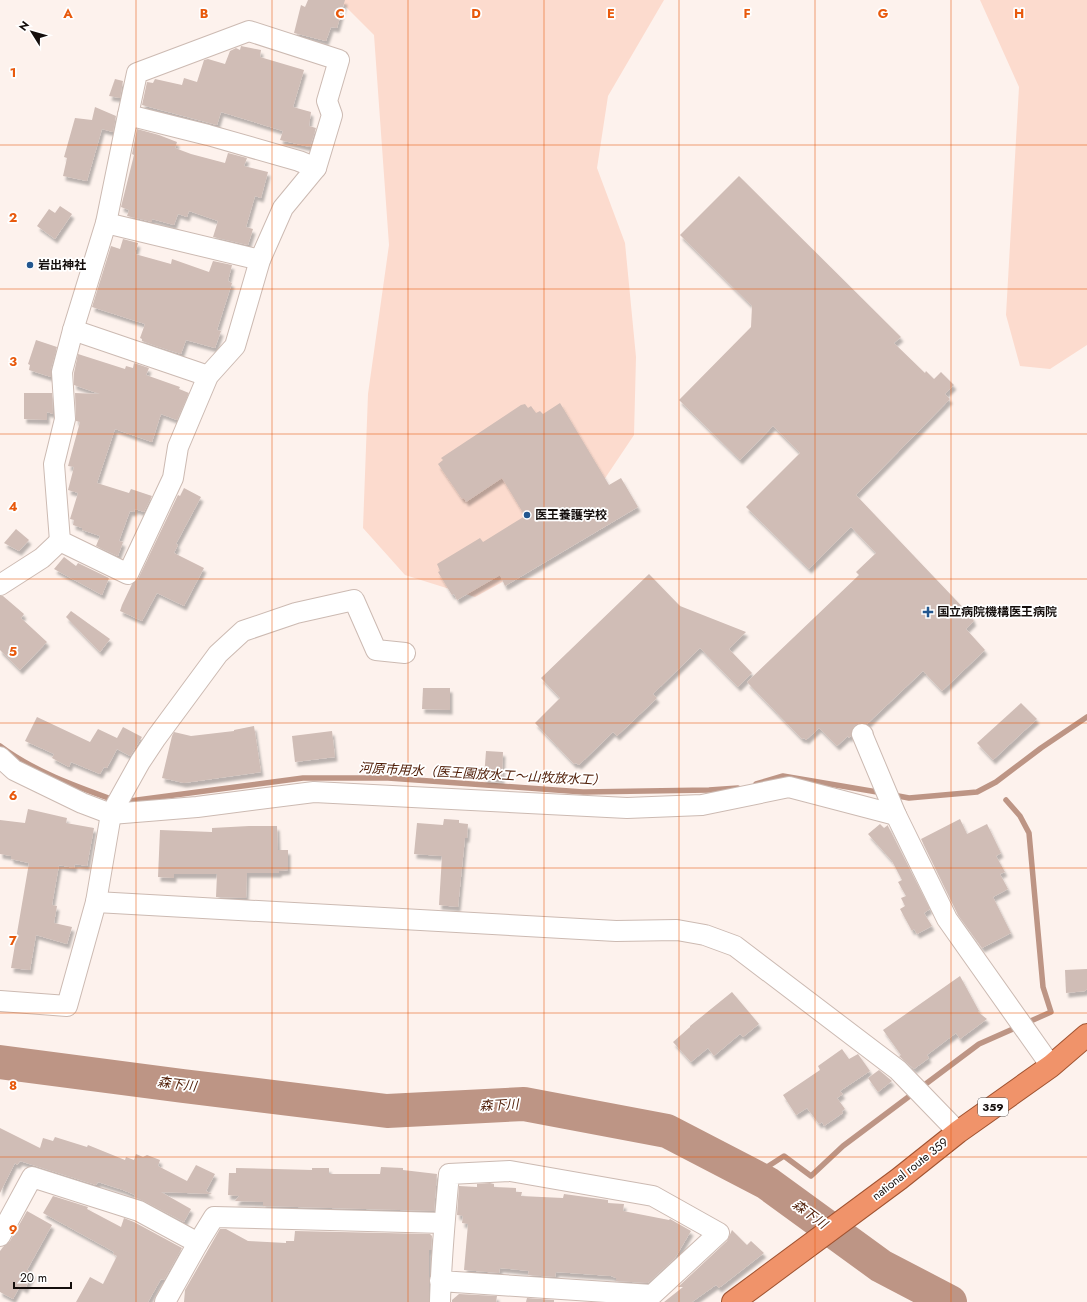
<svg xmlns="http://www.w3.org/2000/svg" width="1087" height="1302" font-family="Jost,'Noto Sans JP',sans-serif">
  <style>
    .green { fill: #fcdbce }
    .lines { fill: none; stroke-linecap: round; stroke-linejoin: round }
    .stream { stroke: #bd9585; stroke-width: 5.5 }
    .river { stroke: #bd9585; stroke-width: 34 }
    .building { fill: #d0bdb6; filter: url(#shadow) }
    .minor-casing { stroke: #ccbab2; stroke-width: 22 }
    .trunk-casing { stroke: #a05331; stroke-width: 24 }
    .minor { stroke: #fff; stroke-width: 20 }
    .trunk { stroke: #f0936a; stroke-width: 22 }
    .grid { fill: none; stroke: #e8590c; stroke-width: 1; stroke-opacity: 0.55 }
    .poi-dot { fill: #23578f; stroke: #fff; stroke-width: 1.5 }
    .labels { text-anchor: middle; dominant-baseline: central; stroke-width: 3.5; stroke-linejoin: round; paint-order: stroke }
    .shield { fill: #fff; stroke: #5a5655; stroke-width: 1 }
    .shield-label { font-size: 11px; font-weight: bold; fill: #140e0c }
    .poi-label { font-size: 12px; font-weight: bold; fill: #140e0c; stroke: #fff; text-anchor: start }
    .street-label { font-size: 12px; fill: #140e0c; stroke: #fff }
    .water-label { font-size: 13px; font-style: italic; fill: #4d1a03; stroke: #fff }
    .grid-label { font-size: 13px; text-anchor: middle; font-weight: bold; fill: #e8590c; stroke: #fff; stroke-width: 3.5; stroke-linejoin: round; paint-order: stroke }
  </style>
  <defs>
    <filter id="shadow"><feDropShadow dx="2.5" dy="4.5" stdDeviation="1" flood-color="#0004"/></filter>
  </defs>
  <rect width="100%" height="100%" fill="#fdf2ed"/>
  <g class="green">
    <path d="M339,0H664L608,96L597,168L625,243L636,357L634,435L555,553L475,597L405,575L363,528L368,394L389,245L374,35Z"/>
    <path d="M980,0H1087V345L1050,369L1020,366L1006,315L1019,87Z"/>
  </g>
  <g class="lines">
    <g class="stream">
      <path d="M0,746C33,771 75,786 114,800"/>
      <path d="M756,784L783,776L883,793"/>
      <path d="M893,795L909,798L977,792L996,782L1041,748L1087,717"/>
      <path d="M122,802L303,778H388L583,792L709,790L738,788"/>
      <path d="M753,1176L784,1156L811,1176L843,1146L979,1044L1051,1012L1043,987L1029,833L1020,816L1006,800"/>
    </g>
    <path class="river" d="M0,1062L183,1086L387,1111L524,1104L667,1131L767,1183L881,1266L950,1302"/>
  </g>
  <g class="building">
    <path d="M308,0H345L337,28L331,27L326,41L294,33L301,5L305,7Z"/>
    <path d="M241,46L261,50L260,57L304,70L293,107L311,112L309,126L316,128L310,147L280,140L283,131L221,112L217,125L142,105L147,82L153,83L155,79L182,85L184,78L197,82L204,60L208,59L225,64L230,51L236,48L240,50Z"/>
    <path d="M115,79L123,81L120,98L109,96Z"/>
    <path d="M95,107L116,116L113,132L102,129L87,181L63,176L67,158L64,157L75,118L92,120Z"/>
    <path d="M137,129L159,135L177,142L175,148L191,154L225,163L228,153L247,158L244,166L268,172L261,198L255,196L246,227L253,229L248,245L213,237L218,221L189,211L187,217L178,214L174,225L152,219V222L127,216L129,210L121,207L134,155L132,154Z"/>
    <path d="M739,176L901,337L894,343L925,373L926,371L934,379L941,372L954,385L945,394L950,399L856,495L973,618L972,619L974,621L966,629L985,650L942,691L923,671L867,724L859,723L854,726L851,736L849,738L848,736L837,746L819,728L806,740L804,738L802,739L747,682L859,575L856,572L876,553L851,527L809,569L746,507L800,453L773,426L740,460L679,400L751,327L752,306L680,235Z"/>
    <path d="M60,206L72,214L55,239L37,226L49,209L55,213Z"/>
    <path d="M123,239L138,243L135,254L171,264L172,259L209,272L213,261L232,265L228,281L232,283L217,330L221,331L215,348L186,340L181,354L156,346L142,341V339L140,338L145,324L92,307L111,246L120,249Z"/>
    <path d="M36,340L57,347L51,369V377L29,370L30,365L28,364Z"/>
    <path d="M78,354L125,369L126,366L133,368L134,363L149,368L146,375L180,387L179,389L189,393L177,420L161,414L152,442L115,429L97,483L129,493L131,489L152,496L144,512L135,509L134,512L130,511L119,541L123,542L118,556L96,546L100,536L82,530V528L73,525L74,520L70,519L78,493L68,490L74,467L68,466L80,422L76,421L75,393L100,394L74,385V373Z"/>
    <path d="M24,393H52L53,414L47,412V420L24,419Z"/>
    <path d="M560,403L609,485L621,478L638,507L505,586L500,575L457,600L454,594L452,595L438,572L440,571L437,564L480,538L483,542L525,516L502,478L466,502L464,498L462,499L438,464L443,460L441,458L521,405L525,404L528,408L531,406L536,413L540,411L543,414Z"/>
    <path d="M184,488L201,497L176,544L178,545L174,553L204,568L184,606L157,593L142,621L120,611L122,605L132,584L138,579L178,495L180,496Z"/>
    <path d="M16,529L29,540L19,551L4,543Z"/>
    <path d="M64,557L76,566L78,563L109,578L102,595L54,569Z"/>
    <path d="M649,574L680,606L746,632L729,649L752,673L738,687L700,648L653,694L657,698L617,736L613,732L579,765L576,763L574,764L535,723L560,698L541,678Z"/>
    <path d="M0,596H3L24,614L21,618L47,642L20,670L0,650Z"/>
    <path d="M71,611L110,639L100,652L66,617Z"/>
    <path d="M423,688H450V710L422,709Z"/>
    <path d="M1021,703L1037,719L993,760L977,743Z"/>
    <path d="M37,717L90,742L98,729L117,738L123,727L142,737L130,756L117,749L107,768L104,767L100,774L71,762L69,767L52,758L54,754L25,741Z"/>
    <path d="M254,726L261,772L184,783L162,778L172,736L174,732L191,736L234,731V730Z"/>
    <path d="M332,731L335,757L295,762L292,736Z"/>
    <path d="M486,751L503,752L502,779L484,778Z"/>
    <path d="M28,809L67,818L66,823L94,828L87,866L75,864L74,868L59,865L52,905L57,906L54,923L72,927L67,944L36,935L30,970L11,968L29,863L11,859V856L0,854V820L25,823Z"/>
    <path d="M444,819L459,820V823L468,824L467,838H465L458,907L439,905L442,856L414,854L417,823L443,825Z"/>
    <path d="M960,819L967,834L987,824L1001,853L996,856L1005,872L1000,874L1008,889L993,897L1011,933L982,948L958,915L921,839Z"/>
    <path d="M880,824L884,828L888,825V826L930,909L924,913L932,926L917,934L914,929L912,931L900,909L905,906L901,898L906,896L898,882L902,880L892,861L868,834Z"/>
    <path d="M249,826H277L278,850H288V870L279,871V873H247L246,898L216,897L217,874H174V878L158,877L160,830L212,832V828Z"/>
    <path d="M1087,969V989L1085,991L1066,993L1065,970Z"/>
    <path d="M960,976L979,1011L978,1012L987,1019L960,1039L956,1033L927,1055L929,1058L914,1069L899,1056L901,1055L883,1030Z"/>
    <path d="M732,992L759,1024L743,1037L740,1034L714,1056L708,1048L691,1062L673,1042L690,1027V1026Z"/>
    <path d="M842,1049L849,1059L858,1054L870,1071L840,1091L843,1094L837,1098L845,1109L842,1111L843,1113L824,1126L822,1122L819,1124L807,1108L796,1115L783,1095L820,1070L818,1066Z"/>
    <path d="M879,1070L892,1081L878,1092L868,1078Z"/>
    <path d="M0,1128L40,1148L43,1138L53,1141L55,1137L87,1147L88,1145L125,1160L126,1157L134,1160L136,1154L143,1157L147,1155L160,1160L158,1166L187,1181L196,1165L215,1174L206,1191L212,1194L161,1192L191,1209L184,1222L144,1201L134,1197L135,1195L123,1190L98,1182L96,1185L20,1161L17,1165L15,1163L0,1193Z"/>
    <path d="M381,1167L403,1168V1170L437,1174L434,1211L263,1206V1202L235,1201L239,1196L228,1195L229,1173H236V1168L312,1170V1168H329V1174H380Z"/>
    <path d="M490,1183L494,1184V1187L516,1188V1192H522L521,1196L563,1198L564,1194L608,1200V1203L624,1204L623,1211L669,1220L670,1219L691,1231L675,1258L648,1283L616,1281V1278L611,1276L556,1272L555,1277L528,1275L529,1271L500,1268L499,1273L464,1270L468,1224L462,1223L463,1216L457,1215L459,1186L477,1187V1184Z"/>
    <path d="M53,1196L88,1207L87,1209L121,1227L124,1218L134,1222L182,1248L164,1280L161,1279L148,1302H76L90,1277L103,1284L117,1256L113,1254L114,1252L43,1213Z"/>
    <path d="M27,1211L52,1225L27,1270L33,1273L25,1289L20,1286L13,1299L0,1292V1251L3,1247L10,1241Z"/>
    <path d="M220,1229H226L248,1241L286,1243V1241H294L295,1231L430,1234L432,1236L431,1250H429V1302H184L185,1290Z"/>
    <path d="M732,1230L747,1245L751,1241L764,1253L719,1288L716,1285L692,1302H664L683,1287H678L727,1241Z"/>
    <path d="M459,1294L497,1296L496,1302H452V1300Z"/>
    <path d="M527,1298L554,1300V1302H526Z"/>
  </g>
  <g class="lines">
    <defs>
      <g id="minor">
        <path d="M128,115L208,135L299,161L316,168L283,208L260,260L235,346L208,376L178,447L173,478L128,574L60,541L54,464L65,419L62,372L73,330L106,223Z"/>
        <path d="M128,115L137,73L249,31L339,60L327,101L332,115L316,168"/>
        <path d="M106,223L260,260"/>
        <path d="M73,330L208,376"/>
        <path d="M0,585L42,558L60,541"/>
        <path d="M863,735L862,734L896,815L947,919L1051,1066"/>
        <path d="M0,757L14,770L82,803L111,814L197,807L314,792L627,808L702,805L789,787L896,815"/>
        <path d="M96,902L616,931L677,930L705,935L735,946L898,1070L958,1132"/>
        <path d="M0,1001L67,1006L96,902L111,814L140,762L156,738L218,654L243,631L296,613L354,600L376,650L405,653"/>
        <path d="M0,1236L32,1177L139,1211L198,1243L165,1302"/>
        <path d="M198,1243L214,1217L444,1223"/>
        <path d="M440,1302C441,1259 445,1216 449,1174L510,1171L653,1196L719,1233L652,1295L440,1281"/>
      </g>
      <path id="trunk" d="M733,1302L899,1179L958,1132L1051,1066L1087,1035"/>
    </defs>
    <use href="#minor" class="minor-casing"/>
    <use href="#trunk" class="trunk-casing"/>
    <use href="#minor" class="minor"/>
    <use href="#trunk" class="trunk"/>
  </g>
  <path class="grid" d="M136,0V1302M272,0V1302M408,0V1302M544,0V1302M679,0V1302M815,0V1302M951,0V1302M0,145H1087M0,289H1087M0,434H1087M0,579H1087M0,723H1087M0,868H1087M0,1013H1087M0,1157H1087"/>
  <g class="poi-dot">
    <circle cx="30" cy="265" r="4"/>
    <circle cx="527" cy="515" r="4"/>
    <path d="M926 606h4v4h4v4h-4v4h-4v-4h-4v-4h4z"/>
  </g>
  <g class="labels">
    <rect class="shield" x="978" y="1098" width="30" height="18" rx="3"/>
    <g class="shield-label">
      <text x="993" y="1107">359</text>
    </g>
    <g class="poi-label">
      <text x="38" y="265">岩出神社</text>
      <text x="535" y="515">医王養護学校</text>
      <text x="937" y="612">国立病院機構医王病院</text>
    </g>
    <g class="street-label">
      <text transform="translate(910 1169) rotate(-38)">national route 359</text>
    </g>
    <g class="water-label">
      <text transform="translate(482 774) rotate(3)">河原市用水（医王園放水工～山牧放水工）</text>
      <text transform="translate(177 1084) rotate(7)">森下川</text>
      <text transform="translate(499 1105) rotate(-3)">森下川</text>
      <text transform="translate(810 1214) rotate(36)">森下川</text>
    </g>
  </g>
  <g class="grid-label">
    <text x="68" y="18">A</text>
    <text x="204" y="18">B</text>
    <text x="340" y="18">C</text>
    <text x="476" y="18">D</text>
    <text x="611" y="18">E</text>
    <text x="747" y="18">F</text>
    <text x="883" y="18">G</text>
    <text x="1019" y="18">H</text>
    <text x="13" y="77">1</text>
    <text x="13" y="222">2</text>
    <text x="13" y="366">3</text>
    <text x="13" y="511">4</text>
    <text x="13" y="656">5</text>
    <text x="13" y="800">6</text>
    <text x="13" y="945">7</text>
    <text x="13" y="1090">8</text>
    <text x="13" y="1234">9</text>
  </g>
  <g transform="translate(32 32) rotate(307)" stroke="#ffffff" stroke-width="3" paint-order="stroke">
  <path d="M0-3L7 15L0 10L-7 15Z" fill="#140e0c"/>
  <text y="-6" font-size="11" font-weight="bold" text-anchor="middle" fill="#140e0c">N</text>
  </g>
  <path d="M14 1282v6h57v-6" fill="none" stroke="#140e0c" stroke-width="2"/>
  <text x="20" y="1282" font-size="12" fill="#140e0c" stroke="#ffffff" stroke-width="3" paint-order="stroke">20 m</text>
</svg>
